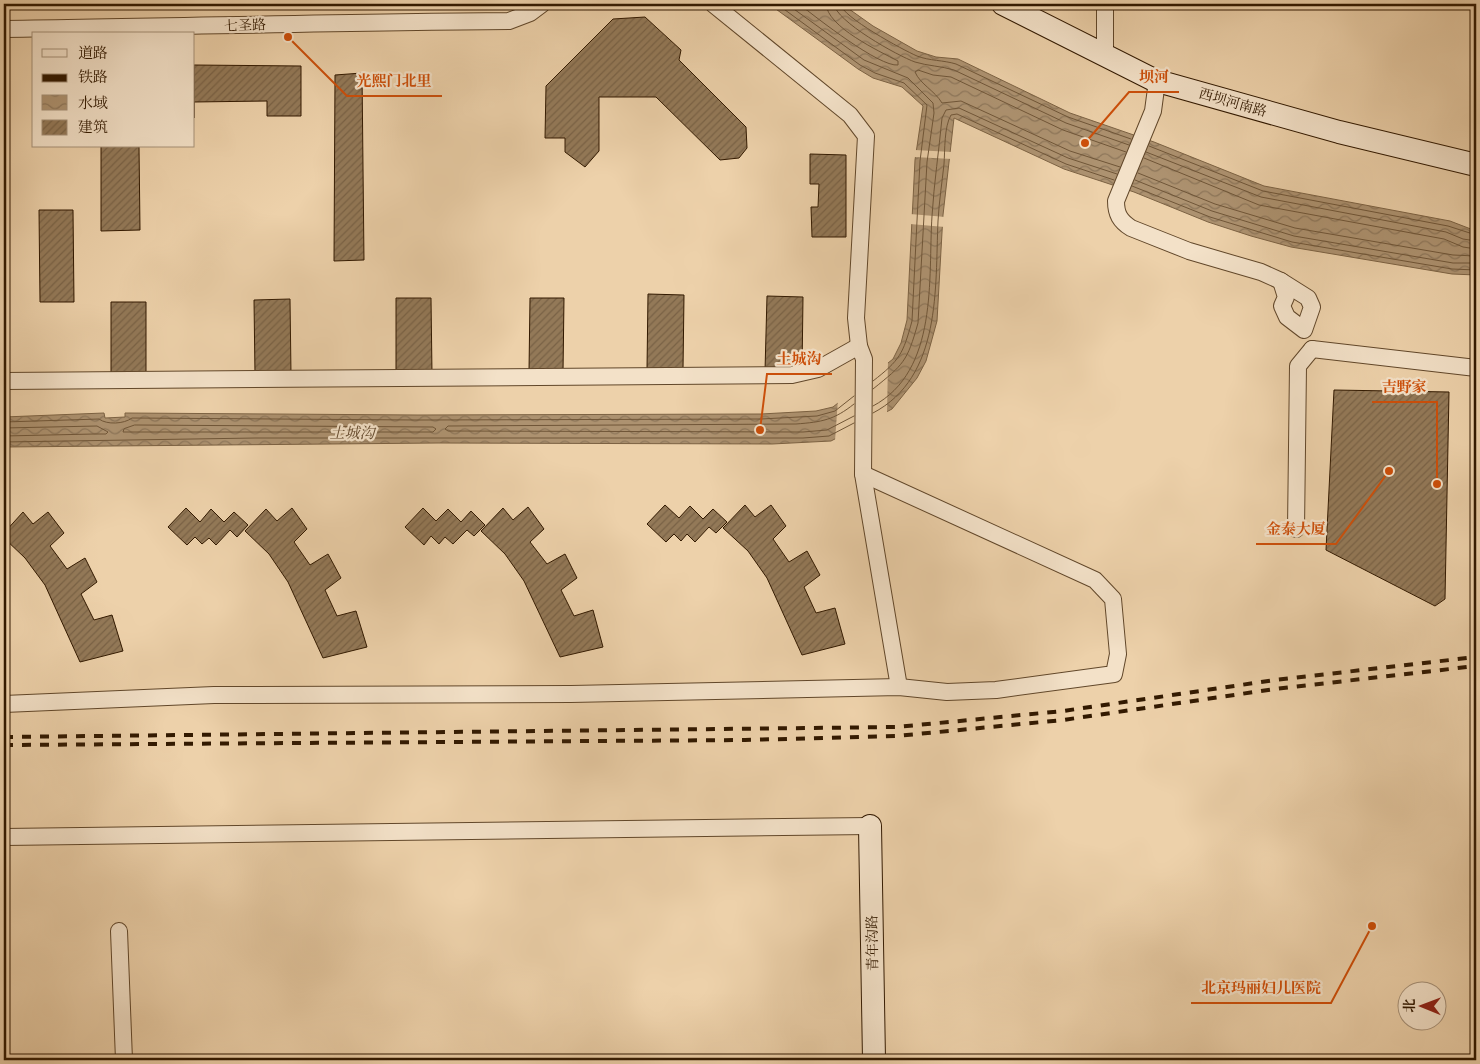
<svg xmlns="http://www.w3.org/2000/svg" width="1480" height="1064" font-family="'Libre Caslon Text','Noto Serif SC',serif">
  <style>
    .water { fill: url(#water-waves); stroke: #7c6243 }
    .pier { fill: #edd1aa }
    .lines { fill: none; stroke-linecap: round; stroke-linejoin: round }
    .shore { stroke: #705638; stroke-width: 1 }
    .building { fill: url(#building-hatch); stroke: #321900 }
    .street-casing { stroke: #61472a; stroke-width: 18 }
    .secondary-casing { stroke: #321900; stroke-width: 24 }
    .street { stroke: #f3e1c8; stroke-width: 16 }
    .secondary { stroke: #f3e1c8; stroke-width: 22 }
    .rail { stroke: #321900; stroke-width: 4; stroke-dasharray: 9 9; stroke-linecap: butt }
    .labels { text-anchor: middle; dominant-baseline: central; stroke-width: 4.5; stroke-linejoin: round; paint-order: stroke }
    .street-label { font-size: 14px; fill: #321900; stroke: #f3e1c8 }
    .water-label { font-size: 15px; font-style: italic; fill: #63492d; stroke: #f3e1c8 }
    .leader { fill: none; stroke: #cd4f0a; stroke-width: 2 }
    .callout-dot { fill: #cd4f0a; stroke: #f3e1c8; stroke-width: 2 }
    .callout-label { font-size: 15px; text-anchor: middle; font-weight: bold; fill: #cd4f0a; stroke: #f3e1c8; stroke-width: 4.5; stroke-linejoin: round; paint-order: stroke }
  </style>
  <defs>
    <pattern id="water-waves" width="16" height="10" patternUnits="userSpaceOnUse" patternTransform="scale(1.25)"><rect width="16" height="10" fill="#ad9270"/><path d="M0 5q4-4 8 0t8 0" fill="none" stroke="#8d765a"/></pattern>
    <pattern id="building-hatch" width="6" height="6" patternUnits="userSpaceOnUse" patternTransform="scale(1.25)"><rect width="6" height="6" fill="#937958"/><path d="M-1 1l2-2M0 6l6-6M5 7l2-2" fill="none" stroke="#796246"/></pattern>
  </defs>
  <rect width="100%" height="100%" fill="#edd1aa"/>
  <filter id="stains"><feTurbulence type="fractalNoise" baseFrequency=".004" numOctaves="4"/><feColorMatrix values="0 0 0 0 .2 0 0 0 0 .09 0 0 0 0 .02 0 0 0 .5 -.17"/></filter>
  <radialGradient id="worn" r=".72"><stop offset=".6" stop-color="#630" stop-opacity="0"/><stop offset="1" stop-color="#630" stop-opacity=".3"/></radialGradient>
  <path class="water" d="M769,4H842L873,26L917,51L936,57L958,59L1070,113L1154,142L1264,186L1450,221L1476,231V275L1452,274L1291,247L1251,236L1208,222L1134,192L1064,169L954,118L943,215L937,321L926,361L917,378L892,409L831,441L772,444L438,443L4,447V417L104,413L105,418L125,417V413L418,415L761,414L816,411L833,407L893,359L901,343L907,320L915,160L923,106L902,87L873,78L858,69Z"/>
  <g class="pier">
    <path d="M915,150L952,152V159L914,157Z"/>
    <path d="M910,214L946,217L945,227L910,224Z"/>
    <path d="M888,360L887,414L835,441L838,399Z"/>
  </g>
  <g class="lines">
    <g class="shore">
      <path d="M777,4L860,65L875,73L904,83L927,105L920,161L912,321C903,354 900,360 873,381"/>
      <path d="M787,4L864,60L908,78L933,103L934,113L927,162L918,323C907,362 904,364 873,389"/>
      <path d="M799,4C817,18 879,67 898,65V61C879,51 827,27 826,4"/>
      <path d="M834,4C835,21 898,56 915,62C928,66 941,66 954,70L1066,123L1129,145"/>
      <path d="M840,4C842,17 903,50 917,56C930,61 943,60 956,64L1068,117L1131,139"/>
      <path d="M1149,146L1263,191L1448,226L1476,235"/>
      <path d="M1146,152L1261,197L1446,232L1463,239L1476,241"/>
      <path d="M1144,158L1259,205L1444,239L1463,247L1476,249"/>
      <path d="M1120,167L1070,151L961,101L942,103C935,91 920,84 915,72L918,70L933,75L951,77L1063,130L1126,152"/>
      <path d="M1138,173L1215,204L1295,228L1453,255L1476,256"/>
      <path d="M1135,180L1212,211L1294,236L1453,263H1476"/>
      <path d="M1132,186L1210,217L1292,242L1452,269L1476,270"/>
      <path d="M873,406C939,371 928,278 932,216C934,183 939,150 942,118L946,110L959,108L1068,158L1117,174"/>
      <path d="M873,413C942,377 935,288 938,221C939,202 942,183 944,164C945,150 944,127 951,115L957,114L1066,164L1114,180"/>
      <path d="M854,416L827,430L803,432L448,431L445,429L448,426L796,424C822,422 834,420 854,404"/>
      <path d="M4,422L99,419C107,425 124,424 132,418L418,420L761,419L817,416L835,411L854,396"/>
      <path d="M135,425L433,427L436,429L433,432H123L124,429Z"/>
      <path d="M4,428L97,426L108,432L106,434H94L4,436"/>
      <path d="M4,442L255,438H803L829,436L854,423"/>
    </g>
  </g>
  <g class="building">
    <path d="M645,17L681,50L679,60L746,127L747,148L739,158L720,160L656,97H599V151L585,167L565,152V138H545L546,86L613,19Z"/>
    <path d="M194,65L301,66V116H267V101L194,102V118Z"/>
    <path d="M362,73L364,260L334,261L335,75Z"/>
    <path d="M101,146H139L140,230L101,231Z"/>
    <path d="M810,154L846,155V237H812L811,207H818L819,184H810Z"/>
    <path d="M39,210H73L74,302H40Z"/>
    <path d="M648,294L684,295L683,369H647Z"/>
    <path d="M767,296L803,297L802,371H765Z"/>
    <path d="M396,298H431L432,374H396Z"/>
    <path d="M530,298H564L563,372L529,371Z"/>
    <path d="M290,299L291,374L255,375L254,300Z"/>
    <path d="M111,302H146V377L111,378Z"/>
    <path d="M1334,390L1449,392L1445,599L1435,606L1326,550Z"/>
    <path d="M665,505L679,518L690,506L703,519L713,509L727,522L716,533L709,527L695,542L687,534L681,541L674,534L666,542L647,524Z"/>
    <path d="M745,505L755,517L771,505L786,526L773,539L789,562L807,551L820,575L804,587L816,613L835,608L845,644L802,655L767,578L748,551L723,528Z"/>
    <path d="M528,507L544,529L530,542L547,564L565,554L577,578L561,590L574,616L593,610L603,647L560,657L524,581L505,554L481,531L503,508L513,520Z"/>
    <path d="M186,508L200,522L211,509L224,522L234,512L248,525L237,537L230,530L216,545L209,538L202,544L195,537L187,545L168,527Z"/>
    <path d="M292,508L307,529L294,542L310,565L328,554L341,578L325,590L337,616L356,611L367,647L323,658L288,582L269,554L245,531L266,509L277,521Z"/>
    <path d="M423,508L436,521L448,509L461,522L471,511L485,525L474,536L467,530L453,544L445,537L439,544L431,536L424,545L405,527Z"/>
    <path d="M23,512L33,524L48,512L64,533L50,546L67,569L85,558L97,582L81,594L94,620L112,615L123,651L80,662L45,585L25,558L4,538V533Z"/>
  </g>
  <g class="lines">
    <defs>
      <g id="street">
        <path d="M713,4L850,115L866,136L856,318L859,346L864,359L863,474L899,687"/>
        <path d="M1105,4V55"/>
        <path d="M4,29C172,27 340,22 509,21L530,13L542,4"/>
        <path d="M1157,81L1153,111L1116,201C1116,214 1120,221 1131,228L1189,251L1261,272L1281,281"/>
        <path d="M1281,281L1308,298L1312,307L1304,330L1287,317L1282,306L1286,297Z"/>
        <path d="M1312,349L1476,368"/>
        <path d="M4,381L792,375L818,369L859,346"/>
        <path d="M1296,529L1298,366L1312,349"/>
        <path d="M4,704L214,695L571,694L899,687L947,692L996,690L1114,674L1118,654L1113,599L1095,580L863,474"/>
        <path d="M4,837L870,826"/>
        <path d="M119,931L124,1060"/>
      </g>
      <g id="secondary">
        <path d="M1003,4L1154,80L1339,132L1476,165"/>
        <path d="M870,826L874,1060"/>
      </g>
    </defs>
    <use href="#street" class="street-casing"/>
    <use href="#secondary" class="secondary-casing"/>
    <use href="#street" class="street"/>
    <use href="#secondary" class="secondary"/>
    <g class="rail">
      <path d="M4,737L897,727L1063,711L1275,680L1476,657"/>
      <path d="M4,745L745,740L897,736L1063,720L1275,689L1476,666"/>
    </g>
  </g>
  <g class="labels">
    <g class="street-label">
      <text transform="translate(245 25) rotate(-3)">七圣路</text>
      <text transform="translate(1233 102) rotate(16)">西坝河南路</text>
      <text transform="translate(872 943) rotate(-91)">青年沟路</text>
    </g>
    <g class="water-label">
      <text x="352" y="432">土城沟</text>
    </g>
  </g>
  <path class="leader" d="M1085 143L1129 92H1179M288 37L347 96H442M760 430L767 374H832M1437 484L1437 402H1372M1389 471L1336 544H1256M1372 926L1331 1003H1191"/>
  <g class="callout-dot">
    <circle cx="1085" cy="143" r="5"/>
    <circle cx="288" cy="37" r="5"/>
    <circle cx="760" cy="430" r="5"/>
    <circle cx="1437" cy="484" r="5"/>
    <circle cx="1389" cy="471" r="5"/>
    <circle cx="1372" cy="926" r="5"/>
  </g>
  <g class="callout-label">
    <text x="1154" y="82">坝河</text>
    <text x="394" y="86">光熙门北里</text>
    <text x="799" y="364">土城沟</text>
    <text x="1404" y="392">吉野家</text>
    <text x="1296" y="534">金泰大厦</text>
    <text x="1261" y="993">北京玛丽妇儿医院</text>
  </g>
  <rect width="1480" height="1064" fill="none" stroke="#edd1aa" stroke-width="20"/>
  <rect x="5" y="5" width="1470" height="1054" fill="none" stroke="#321900" stroke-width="2.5"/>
  <rect x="10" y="10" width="1460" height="1044" fill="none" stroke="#321900"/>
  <rect x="32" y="32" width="162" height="115" fill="#f3e1c8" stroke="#a69178"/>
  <rect x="42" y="49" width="25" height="8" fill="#f3e1c8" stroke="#a69178"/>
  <text x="78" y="58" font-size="15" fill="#321900">道路</text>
  <rect x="42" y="74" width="25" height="8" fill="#321900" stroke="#a69178"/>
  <text x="78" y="82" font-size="15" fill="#321900">铁路</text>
  <rect x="42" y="95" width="25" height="15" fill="url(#water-waves)" stroke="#a69178"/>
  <text x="78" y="108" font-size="15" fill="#321900">水域</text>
  <rect x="42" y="120" width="25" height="15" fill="url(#building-hatch)" stroke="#a69178"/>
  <text x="78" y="132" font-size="15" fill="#321900">建筑</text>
  <g transform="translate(1422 1006) rotate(271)"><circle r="24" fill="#f3e1c8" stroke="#a69178"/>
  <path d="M0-4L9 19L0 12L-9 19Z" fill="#8f2418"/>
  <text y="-8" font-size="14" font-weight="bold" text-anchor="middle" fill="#321900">北</text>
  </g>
  <rect width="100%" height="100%" filter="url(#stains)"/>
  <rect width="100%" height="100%" fill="url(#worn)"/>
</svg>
